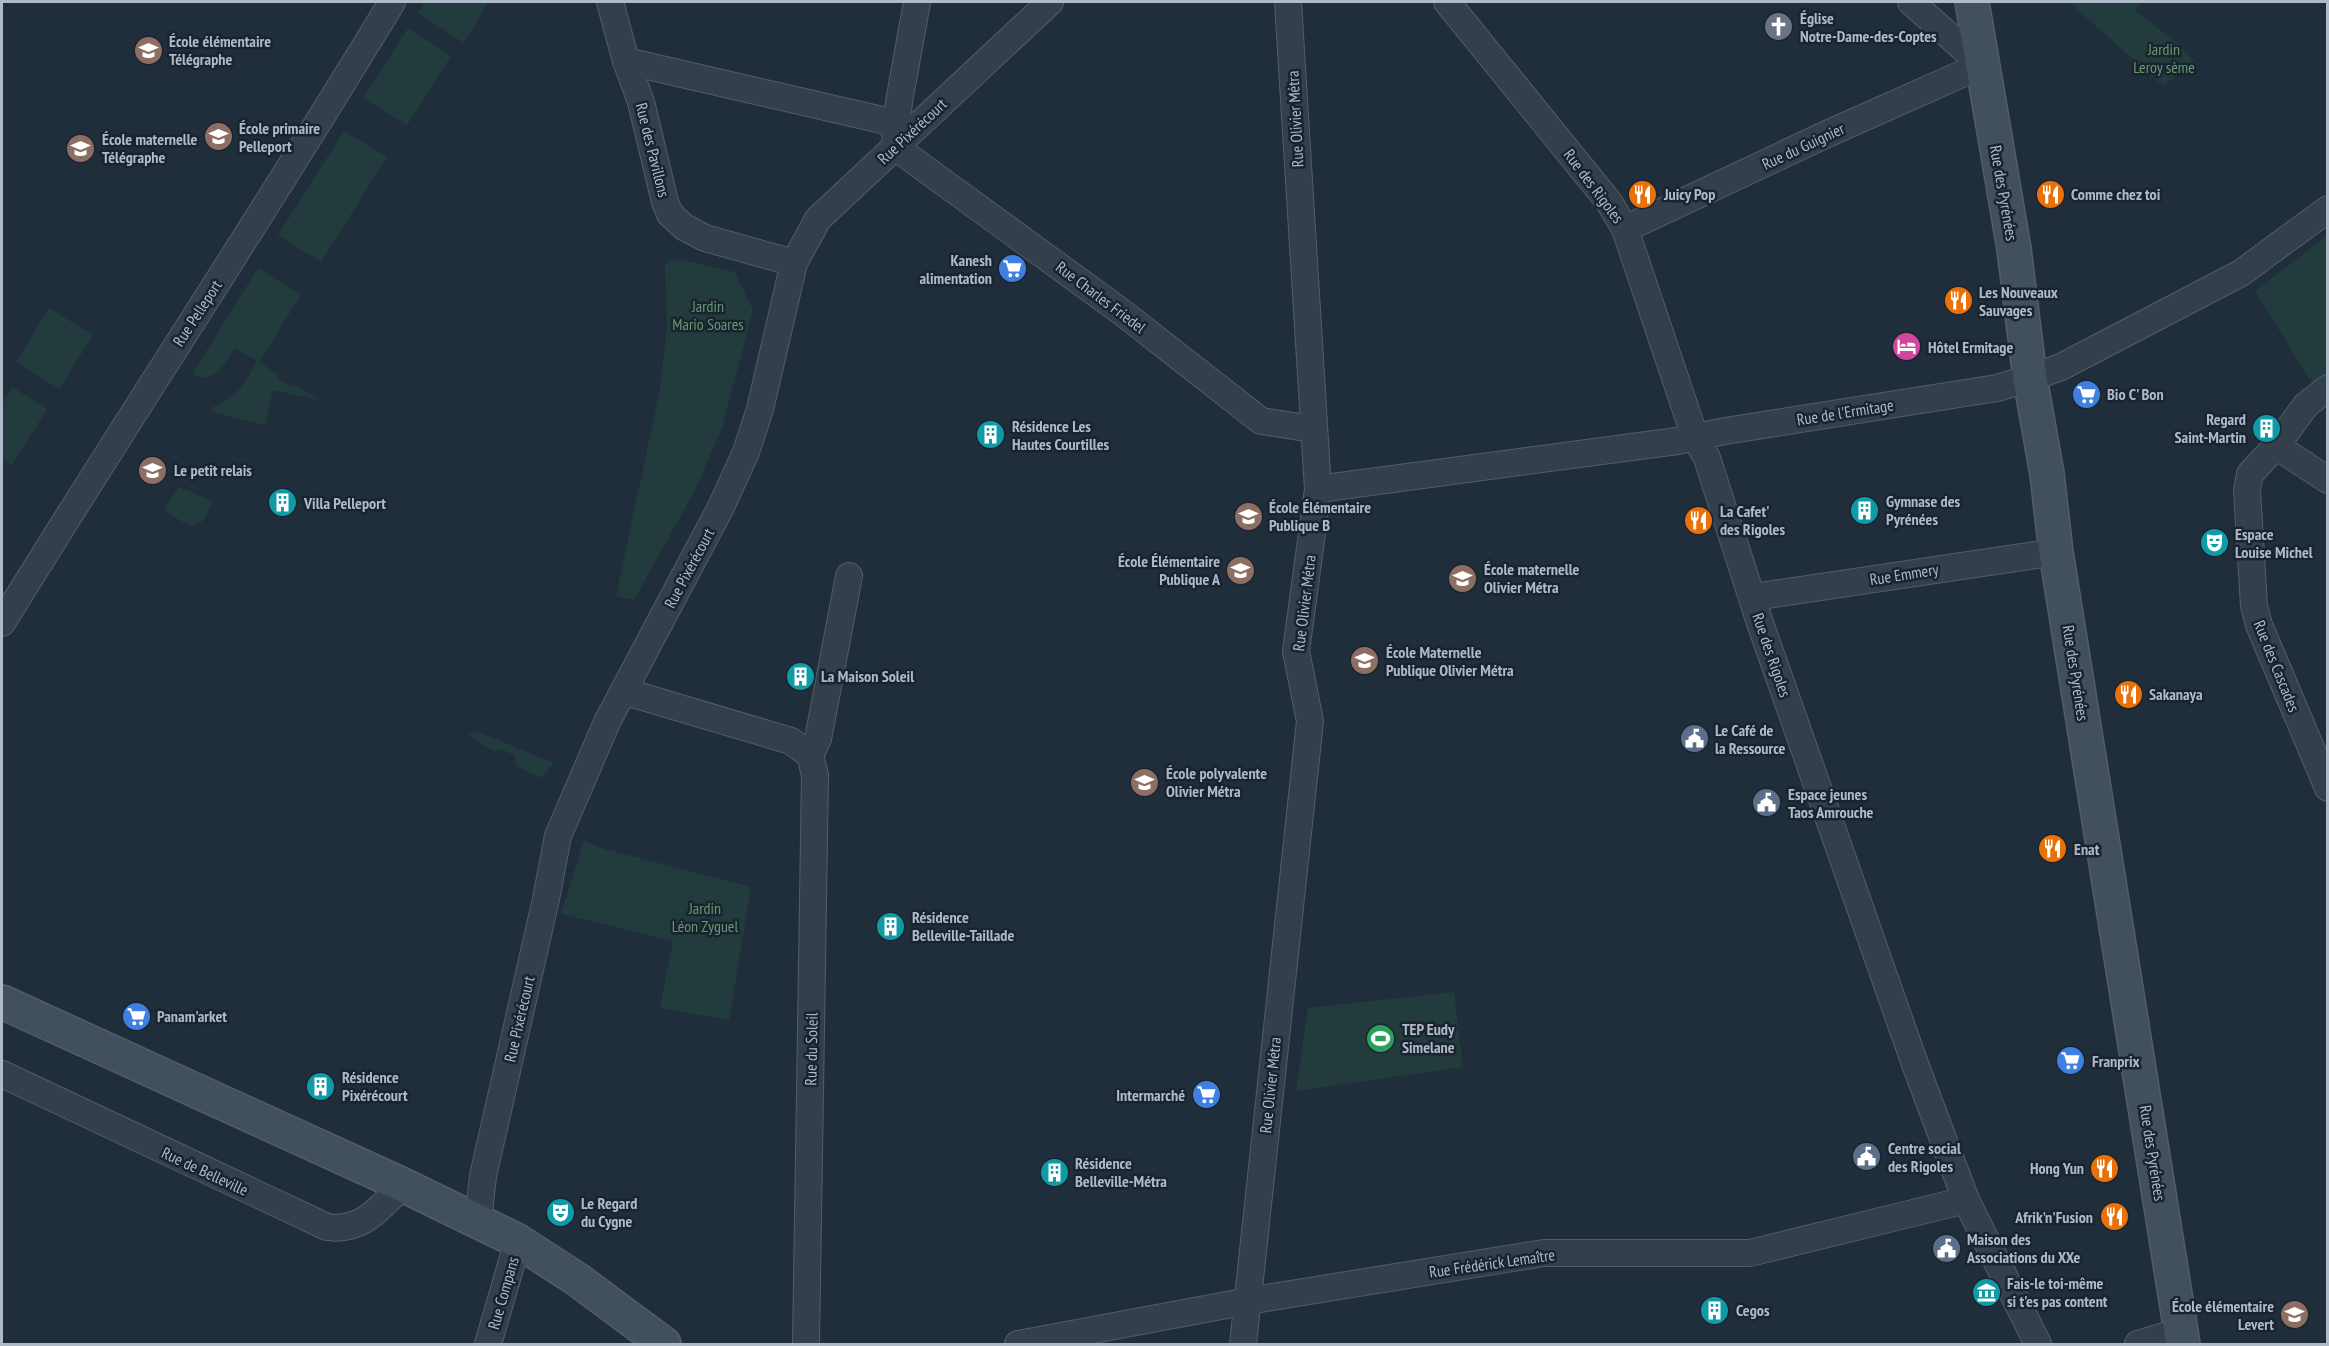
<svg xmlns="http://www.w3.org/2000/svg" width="2329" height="1346" font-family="'PT Sans Narrow',sans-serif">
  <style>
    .green { fill: #223b3d }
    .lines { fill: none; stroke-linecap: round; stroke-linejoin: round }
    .street-casing { stroke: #525d69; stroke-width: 28 }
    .secondary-casing { stroke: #525d69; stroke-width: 36 }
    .street { stroke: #343f4c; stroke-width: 26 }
    .secondary { stroke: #424f5f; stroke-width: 33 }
    .labels { text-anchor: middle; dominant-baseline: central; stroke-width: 5; stroke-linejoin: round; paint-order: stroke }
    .poi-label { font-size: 16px; font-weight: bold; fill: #afbac8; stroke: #192430; text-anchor: start }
    .park-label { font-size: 16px; fill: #649a6d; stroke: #192430 }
    .street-label { font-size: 16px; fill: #afbac8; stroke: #192430 }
  </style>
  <rect width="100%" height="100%" fill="#202e3c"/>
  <g class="green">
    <path d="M425,2H489L464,43L418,13Z"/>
    <path d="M2069,2H2142L2135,11L2179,44L2194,62L2163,86Z"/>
    <path d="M408,28L451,56L407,125L363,98Z"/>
    <path d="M344,131L387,157L321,262L278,235Z"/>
    <path d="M2327,236V375L2313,385L2255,291Z"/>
    <path d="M678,259L735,272L753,310L722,428L695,490L634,600L616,596L660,389L667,326L665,265L670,260Z"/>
    <path d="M258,268L301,295L259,362L278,375L277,379L291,387L294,384L319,400L273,390L265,425L212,412L213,407C235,399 246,382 257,361L235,348C225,363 214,386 192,374Z"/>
    <path d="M49,308L93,335L59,389L16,362Z"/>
    <path d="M12,387L47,409L12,465L2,459V403Z"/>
    <path d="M179,487L212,501C199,537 191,527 164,510Z"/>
    <path d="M474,730L554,763L542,778L516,766L515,755L499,749L495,752L469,736Z"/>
    <path d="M584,840L604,849L751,887L729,1020L660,1008L673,941L561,914Z"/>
    <path d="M1454,992L1463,1067L1296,1091L1308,1008Z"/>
  </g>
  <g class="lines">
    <defs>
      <g id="street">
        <path d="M610,2L626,61L641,102L665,202L670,214L684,227L705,238L794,263"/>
        <path d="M1447,2L1609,202L1625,229L1695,437L1707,458L1759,620L1915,1064L1966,1200L2038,1344"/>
        <path d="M626,61L882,120L896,127"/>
        <path d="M895,143L899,102L917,2"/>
        <path d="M895,147L1123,313L1261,421L1313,429"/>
        <path d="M1625,229L1827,134L1982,65L1911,2"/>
        <path d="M2328,388L2306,405L2276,446L2250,474L2247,490L2254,606L2259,625L2328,788"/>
        <path d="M2276,446L2328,480"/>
        <path d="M1318,489L1677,441L1725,431L1997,388L2030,378L2061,367L2241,273L2328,209"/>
        <path d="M1753,597L2056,552"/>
        <path d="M2,623C130,415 266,211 392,2"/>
        <path d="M623,691L791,741L810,755L815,775L806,1344"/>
        <path d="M810,755L818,739L849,576"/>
        <path d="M2,1074L327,1227C362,1232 380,1208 403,1185"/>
        <path d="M478,1222L483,1176L546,899L558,836L607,722L721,507L746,452L760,409L794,263L818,219L1050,2"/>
        <path d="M488,1344L518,1241"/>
        <path d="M1018,1344L1248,1301L1544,1253H1750L1966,1200"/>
        <path d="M1243,1344L1310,721L1296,651L1318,489L1288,2"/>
        <path d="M2138,1344L2181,1331"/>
      </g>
      <g id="secondary">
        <path d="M1972,2L2014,249L2030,378L2047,474L2056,552L2183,1344"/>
        <path d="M2,1002L403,1185L518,1241L578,1280L664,1344"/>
      </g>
    </defs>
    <use href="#street" class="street-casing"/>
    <use href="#secondary" class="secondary-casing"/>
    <use href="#street" class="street"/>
    <use href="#secondary" class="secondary"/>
  </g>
  <defs>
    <symbol id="church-disc" viewBox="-11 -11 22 22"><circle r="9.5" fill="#6b7280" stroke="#192430"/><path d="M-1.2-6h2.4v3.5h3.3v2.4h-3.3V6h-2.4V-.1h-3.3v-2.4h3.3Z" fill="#fff"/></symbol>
    <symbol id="school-disc" viewBox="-11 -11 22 22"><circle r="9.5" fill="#8d6e63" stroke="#192430"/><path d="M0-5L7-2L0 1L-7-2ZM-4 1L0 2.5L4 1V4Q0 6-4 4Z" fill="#fff"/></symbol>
    <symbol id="restaurant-disc" viewBox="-11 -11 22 22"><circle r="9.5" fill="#e8710a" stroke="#192430"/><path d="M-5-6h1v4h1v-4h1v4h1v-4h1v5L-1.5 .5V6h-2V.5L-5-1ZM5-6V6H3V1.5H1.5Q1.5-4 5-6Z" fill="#fff"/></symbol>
    <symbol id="supermarket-disc" viewBox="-11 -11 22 22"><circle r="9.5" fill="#3f7fe0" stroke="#192430"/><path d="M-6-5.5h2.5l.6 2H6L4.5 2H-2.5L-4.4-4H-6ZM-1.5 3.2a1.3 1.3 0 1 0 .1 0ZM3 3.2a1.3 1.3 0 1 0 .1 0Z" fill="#fff"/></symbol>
    <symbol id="hotel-disc" viewBox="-11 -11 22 22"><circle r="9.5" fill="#d1479c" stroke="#192430"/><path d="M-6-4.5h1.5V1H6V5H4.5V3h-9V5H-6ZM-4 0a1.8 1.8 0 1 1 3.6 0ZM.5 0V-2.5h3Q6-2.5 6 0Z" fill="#fff"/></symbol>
    <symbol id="building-disc" viewBox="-11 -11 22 22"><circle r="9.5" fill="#0f9aa8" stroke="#192430"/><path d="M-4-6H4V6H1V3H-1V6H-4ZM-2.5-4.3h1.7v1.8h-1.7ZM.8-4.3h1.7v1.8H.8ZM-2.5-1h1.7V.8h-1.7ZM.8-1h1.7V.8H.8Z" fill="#fff"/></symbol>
    <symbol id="theatre-disc" viewBox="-11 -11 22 22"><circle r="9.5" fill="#0f9aa8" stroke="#192430"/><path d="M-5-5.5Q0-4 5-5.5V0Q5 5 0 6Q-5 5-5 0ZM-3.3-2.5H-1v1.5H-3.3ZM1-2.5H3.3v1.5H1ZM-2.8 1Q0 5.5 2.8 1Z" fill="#fff"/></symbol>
    <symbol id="civic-disc" viewBox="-11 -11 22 22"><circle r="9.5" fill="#5c6f8a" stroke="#192430"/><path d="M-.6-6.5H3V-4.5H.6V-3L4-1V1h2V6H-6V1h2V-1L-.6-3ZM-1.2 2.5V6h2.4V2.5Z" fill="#fff"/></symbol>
    <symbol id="stadium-disc" viewBox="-11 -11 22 22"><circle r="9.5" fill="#2e9e5b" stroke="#192430"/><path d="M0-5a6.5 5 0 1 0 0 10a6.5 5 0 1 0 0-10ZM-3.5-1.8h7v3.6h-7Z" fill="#fff"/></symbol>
    <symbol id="museum-disc" viewBox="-11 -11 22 22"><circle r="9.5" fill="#0f9aa8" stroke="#192430"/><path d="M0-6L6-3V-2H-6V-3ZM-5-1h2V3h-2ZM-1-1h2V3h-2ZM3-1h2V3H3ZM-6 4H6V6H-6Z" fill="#fff"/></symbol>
  </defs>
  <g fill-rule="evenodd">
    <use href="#church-disc" x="1762" y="10" width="33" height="33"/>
    <use href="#school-disc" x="132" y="34" width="33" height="33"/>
    <use href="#school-disc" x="202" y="120" width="33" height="33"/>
    <use href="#school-disc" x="64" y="132" width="33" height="33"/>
    <use href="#restaurant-disc" x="1626" y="178" width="33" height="33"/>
    <use href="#restaurant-disc" x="2034" y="178" width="33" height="33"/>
    <use href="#supermarket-disc" x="996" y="252" width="33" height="33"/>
    <use href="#restaurant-disc" x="1942" y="284" width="33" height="33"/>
    <use href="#hotel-disc" x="1890" y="330" width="33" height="33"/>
    <use href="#supermarket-disc" x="2070" y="378" width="33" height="33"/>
    <use href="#building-disc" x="2250" y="412" width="33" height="33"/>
    <use href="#building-disc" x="974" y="418" width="33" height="33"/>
    <use href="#school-disc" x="136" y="454" width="33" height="33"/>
    <use href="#building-disc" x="266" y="486" width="33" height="33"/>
    <use href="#building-disc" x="1848" y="494" width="33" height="33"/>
    <use href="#school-disc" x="1232" y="500" width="33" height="33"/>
    <use href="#restaurant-disc" x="1682" y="504" width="33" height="33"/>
    <use href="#theatre-disc" x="2198" y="526" width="33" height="33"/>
    <use href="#school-disc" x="1224" y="554" width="33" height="33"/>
    <use href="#school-disc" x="1446" y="562" width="33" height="33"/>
    <use href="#school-disc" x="1348" y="644" width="33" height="33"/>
    <use href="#building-disc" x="784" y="660" width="33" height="33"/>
    <use href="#restaurant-disc" x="2112" y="678" width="33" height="33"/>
    <use href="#civic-disc" x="1678" y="722" width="33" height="33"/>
    <use href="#school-disc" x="1128" y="766" width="33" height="33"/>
    <use href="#civic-disc" x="1750" y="786" width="33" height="33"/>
    <use href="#restaurant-disc" x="2036" y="832" width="33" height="33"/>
    <use href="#building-disc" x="874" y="910" width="33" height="33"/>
    <use href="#supermarket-disc" x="120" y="1000" width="33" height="33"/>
    <use href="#stadium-disc" x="1364" y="1022" width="33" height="33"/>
    <use href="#supermarket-disc" x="2054" y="1044" width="33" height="33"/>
    <use href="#building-disc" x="304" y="1070" width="33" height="33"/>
    <use href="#supermarket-disc" x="1190" y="1078" width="33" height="33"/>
    <use href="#civic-disc" x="1850" y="1140" width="33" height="33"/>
    <use href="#restaurant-disc" x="2088" y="1152" width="33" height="33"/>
    <use href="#building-disc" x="1038" y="1156" width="33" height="33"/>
    <use href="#theatre-disc" x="544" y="1196" width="33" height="33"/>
    <use href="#restaurant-disc" x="2098" y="1200" width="33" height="33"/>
    <use href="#civic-disc" x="1930" y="1232" width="33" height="33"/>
    <use href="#museum-disc" x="1970" y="1276" width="33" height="33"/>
    <use href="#building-disc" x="1698" y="1294" width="33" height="33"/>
    <use href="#school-disc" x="2278" y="1298" width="33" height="33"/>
  </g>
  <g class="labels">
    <g class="poi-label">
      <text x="1800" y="18">Église<tspan x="1800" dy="18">Notre-Dame-des-Coptes</tspan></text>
      <text x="169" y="41">École élémentaire<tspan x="169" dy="18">Télégraphe</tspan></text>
      <text x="239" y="128">École primaire<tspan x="239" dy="18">Pelleport</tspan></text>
      <text x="102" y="139">École maternelle<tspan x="102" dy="18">Télégraphe</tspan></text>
      <text x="1664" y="194">Juicy Pop</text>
      <text x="2071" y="194">Comme chez toi</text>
      <text x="992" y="260" text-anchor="end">Kanesh<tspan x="992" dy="18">alimentation</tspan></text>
      <text x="1979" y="292">Les Nouveaux<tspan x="1979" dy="18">Sauvages</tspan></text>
      <text x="1928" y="347">Hôtel Ermitage</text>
      <text x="2107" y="394">Bio C' Bon</text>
      <text x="2246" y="419" text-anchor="end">Regard<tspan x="2246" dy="18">Saint-Martin</tspan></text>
      <text x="1012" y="426">Résidence Les<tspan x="1012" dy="18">Hautes Courtilles</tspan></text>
      <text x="174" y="470">Le petit relais</text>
      <text x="1886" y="501">Gymnase des<tspan x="1886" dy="18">Pyrénées</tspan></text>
      <text x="304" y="503">Villa Pelleport</text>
      <text x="1269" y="507">École Élémentaire<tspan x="1269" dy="18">Publique B</tspan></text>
      <text x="1720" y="511">La Cafet'<tspan x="1720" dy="18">des Rigoles</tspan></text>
      <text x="2235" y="534">Espace<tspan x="2235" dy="18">Louise Michel</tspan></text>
      <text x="1220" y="561" text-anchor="end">École Élémentaire<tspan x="1220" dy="18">Publique A</tspan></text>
      <text x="1484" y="569">École maternelle<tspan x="1484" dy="18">Olivier Métra</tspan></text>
      <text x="1386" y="652">École Maternelle<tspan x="1386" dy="18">Publique Olivier Métra</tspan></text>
      <text x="821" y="676">La Maison Soleil</text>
      <text x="2149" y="694">Sakanaya</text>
      <text x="1715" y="730">Le Café de<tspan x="1715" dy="18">la Ressource</tspan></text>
      <text x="1166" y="773">École polyvalente<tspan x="1166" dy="18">Olivier Métra</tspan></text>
      <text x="1788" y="794">Espace jeunes<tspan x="1788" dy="18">Taos Amrouche</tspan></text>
      <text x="2074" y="849">Enat</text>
      <text x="912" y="917">Résidence<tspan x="912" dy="18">Belleville-Taillade</tspan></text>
      <text x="157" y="1016">Panam'arket</text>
      <text x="1402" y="1029">TEP Eudy<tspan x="1402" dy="18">Simelane</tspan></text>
      <text x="2092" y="1061">Franprix</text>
      <text x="342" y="1077">Résidence<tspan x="342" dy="18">Pixérécourt</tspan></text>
      <text x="1185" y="1095" text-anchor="end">Intermarché</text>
      <text x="1888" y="1148">Centre social<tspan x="1888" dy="18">des Rigoles</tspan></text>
      <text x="1075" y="1163">Résidence<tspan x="1075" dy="18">Belleville-Métra</tspan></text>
      <text x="2084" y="1168" text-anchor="end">Hong Yun</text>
      <text x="581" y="1203">Le Regard<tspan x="581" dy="18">du Cygne</tspan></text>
      <text x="2093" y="1217" text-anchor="end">Afrik'n'Fusion</text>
      <text x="1967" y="1239">Maison des<tspan x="1967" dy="18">Associations du XXe</tspan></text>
      <text x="2007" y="1283">Fais-le toi-même<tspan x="2007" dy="18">si t'es pas content</tspan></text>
      <text x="2274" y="1306" text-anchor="end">École élémentaire<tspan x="2274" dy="18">Levert</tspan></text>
      <text x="1736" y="1310">Cegos</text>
    </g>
    <g class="park-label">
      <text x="2164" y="49">Jardin<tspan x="2164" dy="18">Leroy sème</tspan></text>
      <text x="708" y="306">Jardin<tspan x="708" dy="18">Mario Soares</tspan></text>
      <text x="705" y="908">Jardin<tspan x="705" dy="18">Léon Zyguel</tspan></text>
    </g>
    <g class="street-label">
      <text transform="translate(1295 119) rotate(-93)">Rue Olivier Métra</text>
      <text transform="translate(912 131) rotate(-43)">Rue Pixérécourt</text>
      <text transform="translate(1803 146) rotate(-25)">Rue du Guignier</text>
      <text transform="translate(653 150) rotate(76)">Rue des Pavillons</text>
      <text transform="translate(1594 186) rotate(53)">Rue des Rigoles</text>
      <text transform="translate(2004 193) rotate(80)">Rue des Pyrénées</text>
      <text transform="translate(1101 297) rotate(37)">Rue Charles Friedel</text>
      <text transform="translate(197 313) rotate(-57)">Rue Pelleport</text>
      <text transform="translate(1845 412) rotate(-9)">Rue de l'Ermitage</text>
      <text transform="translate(689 568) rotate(-62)">Rue Pixérécourt</text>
      <text transform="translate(1904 574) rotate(-9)">Rue Emmery</text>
      <text transform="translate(1304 603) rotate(-83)">Rue Olivier Métra</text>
      <text transform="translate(1772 655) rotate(71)">Rue des Rigoles</text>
      <text transform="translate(2277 666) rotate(68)">Rue des Cascades</text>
      <text transform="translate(2076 673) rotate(81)">Rue des Pyrénées</text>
      <text transform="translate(519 1019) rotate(-77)">Rue Pixérécourt</text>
      <text transform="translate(811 1049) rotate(-89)">Rue du Soleil</text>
      <text transform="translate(1270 1085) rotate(-84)">Rue Olivier Métra</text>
      <text transform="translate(2153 1153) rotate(81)">Rue des Pyrénées</text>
      <text transform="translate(205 1171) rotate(25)">Rue de Belleville</text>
      <text transform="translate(1492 1263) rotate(-8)">Rue Frédérick Lemaître</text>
      <text transform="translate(503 1293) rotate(-74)">Rue Compans</text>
    </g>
  </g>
  <rect width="2329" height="1346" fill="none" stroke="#afbac8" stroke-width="6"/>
</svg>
